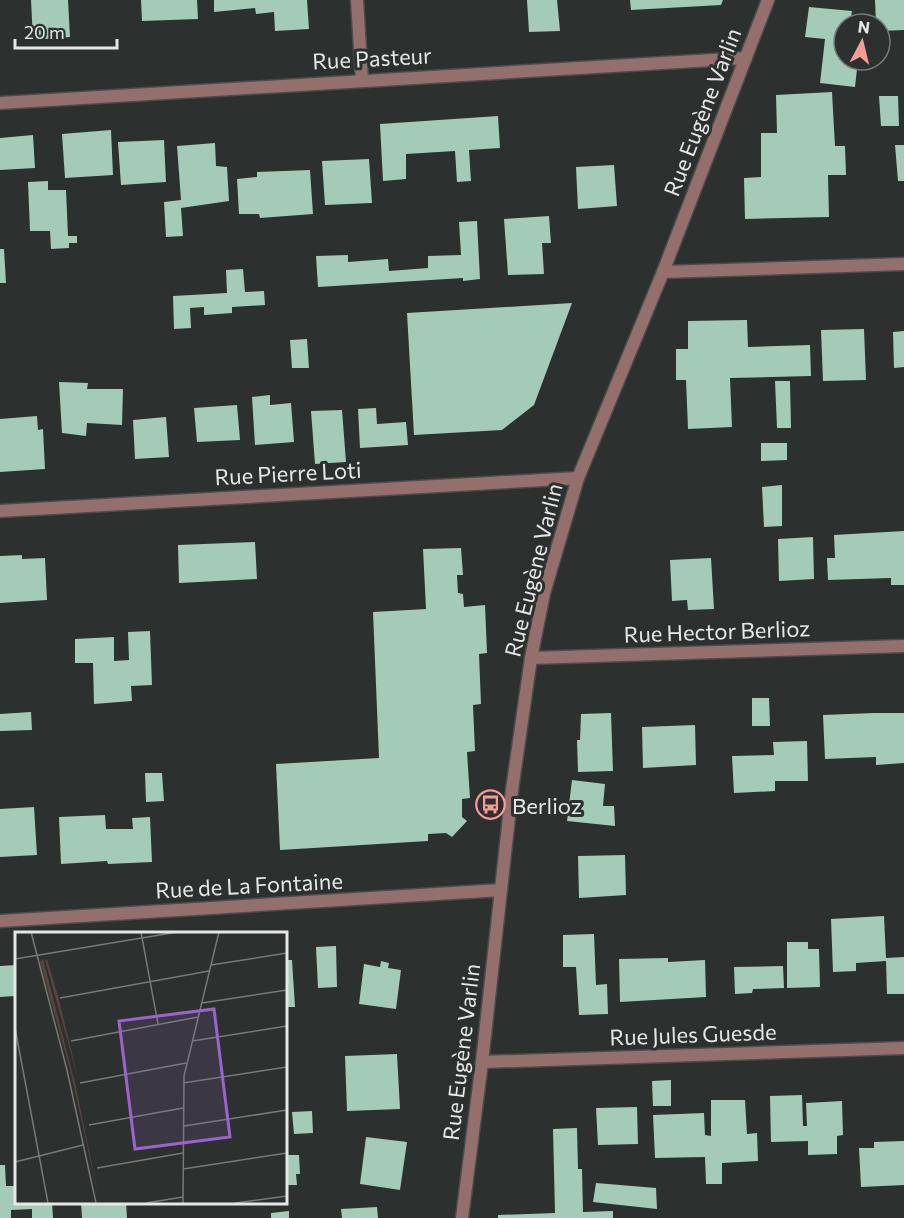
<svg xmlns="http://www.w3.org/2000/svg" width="904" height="1218" font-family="Commissioner,sans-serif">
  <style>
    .building { fill: #a4cab8 }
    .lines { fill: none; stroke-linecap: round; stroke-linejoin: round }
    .street-casing { stroke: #4a4d4c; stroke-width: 15 }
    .street { stroke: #956f6c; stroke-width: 12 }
    .labels { text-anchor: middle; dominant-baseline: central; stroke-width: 6; stroke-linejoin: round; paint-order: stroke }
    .street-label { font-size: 22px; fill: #e5e8e7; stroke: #2c302e }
    .poi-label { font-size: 22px; fill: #e5e8e7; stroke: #2c302e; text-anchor: start }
    .inset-road { fill: none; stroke: #767a78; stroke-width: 1.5 }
    .view { fill: #9b64cb; fill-opacity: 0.15; stroke: #9b64cb; stroke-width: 3 }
    .inset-edge { fill: none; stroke: #e5e8e7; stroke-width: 3 }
  </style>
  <rect width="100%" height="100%" fill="#2c302e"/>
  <g class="building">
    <path d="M31,0H68L70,37L33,40Z"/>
    <path d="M141,0H197L198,19L142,21Z"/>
    <path d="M214,0H307L309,29L275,31L274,12L256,14L255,8L214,12Z"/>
    <path d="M527,0H557L560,31L529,32Z"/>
    <path d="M630,0H723L721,5L631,10Z"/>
    <path d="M875,0H904V30L880,31V24H876Z"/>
    <path d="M809,7L852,11L850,24H844V60H858L855,87L820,83L825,39L805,37Z"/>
    <path d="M832,92L835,146H845L846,175H828L829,217L745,219L744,178L761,177V133H777L776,95Z"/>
    <path d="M879,96H898L899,126H881Z"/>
    <path d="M498,116L500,148L469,150L471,181L457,182L455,151L406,154V179L383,181L380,124Z"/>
    <path d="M111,130L113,175L65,178L62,134Z"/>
    <path d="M33,135L35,168L0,170V138Z"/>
    <path d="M164,140L166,182L121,185L118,142Z"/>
    <path d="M215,143L216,166L227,167L229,201L181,208L183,236L166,237L164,202L181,200L177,146Z"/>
    <path d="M895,145H904V181H898Z"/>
    <path d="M369,159L372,203L325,205L322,161Z"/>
    <path d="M614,165L617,206L578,209L576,167Z"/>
    <path d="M310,170L313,214L260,218L259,214H239L237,179L257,177V172Z"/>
    <path d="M48,181V190H66L68,236H77V243H69V248L51,249L50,231H30L28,182Z"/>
    <path d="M549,216L551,243H542L544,274L508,275L504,219Z"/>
    <path d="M477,221L480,279L463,281V278L318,287L316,256L348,255V262L388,259L389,271L428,268V256L461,255L459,222Z"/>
    <path d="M0,249H4L6,283H0Z"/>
    <path d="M243,269L245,292L264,291L265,305L232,307V313L204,315V307L190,308L191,328L174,329L173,296L227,293L226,270Z"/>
    <path d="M572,303L534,405L502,430L414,435L407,313Z"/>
    <path d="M747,320L748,347L810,345L811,376L730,378L732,427L688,429L686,380H676V349H688V321Z"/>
    <path d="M864,329L866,380L823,381L821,330Z"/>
    <path d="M904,331V367L894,368L893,332Z"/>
    <path d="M307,339L309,368H292L290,340Z"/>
    <path d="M775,381H790L791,428H777Z"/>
    <path d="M59,382L88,383L87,389H123L122,425L87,423L86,436L62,433Z"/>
    <path d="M270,395V405L291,403L294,442L255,445L252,397Z"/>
    <path d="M237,405L240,440L197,442L194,408Z"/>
    <path d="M376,408L377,424L406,422L408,445L360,448L358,409Z"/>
    <path d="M342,410L346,462L315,464L311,411Z"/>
    <path d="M37,416L38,430L43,429L45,469L0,472V419Z"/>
    <path d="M166,417L169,457L135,459L133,420Z"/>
    <path d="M761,443H787V460L761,461Z"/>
    <path d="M782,485V526L764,527L762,487Z"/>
    <path d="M904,531V585H891V578L828,580L827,558H835L834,535Z"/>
    <path d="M813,537L814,579L779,581L778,539Z"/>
    <path d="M255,542L257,579L179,583L178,545Z"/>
    <path d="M461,548L463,575H457L458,593L463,594L464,607L485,605L487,653L479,654L481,704L473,705L475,751L467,752L470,798L462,799V817L467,821L452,837L446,833L428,834V841L280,850L276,764L379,758L373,612L426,609L423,549Z"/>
    <path d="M22,555V559L45,558L47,600L0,603V556Z"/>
    <path d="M711,558L714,609L688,610L687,600L672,601L670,560Z"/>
    <path d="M150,631L152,685L131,686L132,701L94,704L93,663H75V639L114,637V661L129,660L128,632Z"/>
    <path d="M752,698H769L770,726H752Z"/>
    <path d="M31,712L32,730L0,731V714Z"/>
    <path d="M611,713L613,771L578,772L577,740H580L581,714Z"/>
    <path d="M874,713H904V763L876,765V757L825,759L823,715Z"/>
    <path d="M695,725L696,765L643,768L642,727Z"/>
    <path d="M807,741L808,781H775V791L734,793L732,756L774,755L773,742Z"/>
    <path d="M145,773H162L164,801L146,802Z"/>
    <path d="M572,780L605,784L603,806H614L615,826L567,821Z"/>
    <path d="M34,807L37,855L0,857V809Z"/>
    <path d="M105,815L106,829H133L132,818L150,817L152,862L108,864L107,861L61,864L59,817Z"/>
    <path d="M625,855L626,895L579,898L578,856Z"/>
    <path d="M884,916L886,958L904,957V994H887L886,961L856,963V971L833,972L831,919Z"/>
    <path d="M594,934L596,985L607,984L608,1014L579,1015L576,967H563V935Z"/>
    <path d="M787,942H808V949H819L820,987L787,988Z"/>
    <path d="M336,946L337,987L318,988L316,947Z"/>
    <path d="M668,958V962L705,960L706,997L620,1002L619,959Z"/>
    <path d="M285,960H292L295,1007H285Z"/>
    <path d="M381,961L389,963L388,968L401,970L396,1009L359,1004L364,964L380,967Z"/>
    <path d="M16,965V996L0,997V966Z"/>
    <path d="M783,966L784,988L753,989L752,993L735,994L734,967Z"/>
    <path d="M397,1054L400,1109L347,1111L345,1056Z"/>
    <path d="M671,1080V1106H653L652,1081Z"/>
    <path d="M802,1095L803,1126H807L806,1103L842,1101L843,1135L837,1136V1154L808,1155V1141L771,1142L770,1096Z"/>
    <path d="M711,1100H745L747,1134L757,1133L758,1161L722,1163V1184H706L705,1157L655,1158L653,1115L704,1113L705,1135L711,1136Z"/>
    <path d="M637,1107L638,1144L598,1145L596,1108Z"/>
    <path d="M312,1111L313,1133L294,1134L292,1112Z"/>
    <path d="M577,1128L578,1169H582L583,1212L613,1211V1218H498V1215L555,1213L553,1129Z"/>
    <path d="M366,1137L407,1142L400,1190L360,1184Z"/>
    <path d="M904,1141V1185L861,1187L859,1148H874V1142Z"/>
    <path d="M285,1155H299L300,1174H296L297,1185H286Z"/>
    <path d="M0,1165H5L6,1186H16V1202H52L53,1218H32V1209L11,1210V1218H0Z"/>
    <path d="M596,1183L656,1188L657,1209L593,1202Z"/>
    <path d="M81,1202H126L127,1218H82Z"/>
    <path d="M377,1207L378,1218H342L341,1209Z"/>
    <path d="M289,1211V1218H271V1213Z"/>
  </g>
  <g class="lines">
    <defs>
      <g id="street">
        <path d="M357,0L362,80"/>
        <path d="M0,103L746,58"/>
        <path d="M663,272L904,264"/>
        <path d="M0,511L578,478"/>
        <path d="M531,658L904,646"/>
        <path d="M0,921L501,890"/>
        <path d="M482,1062L904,1048"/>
        <path d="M462,1218L482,1062L512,790L531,658L544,593L578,478L663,272L768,0"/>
      </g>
    </defs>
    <use href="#street" class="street-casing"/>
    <use href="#street" class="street"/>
  </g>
  <defs>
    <symbol id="bus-ring" viewBox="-11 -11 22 22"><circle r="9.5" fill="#2c302e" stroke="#f59c95" stroke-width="1.5"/><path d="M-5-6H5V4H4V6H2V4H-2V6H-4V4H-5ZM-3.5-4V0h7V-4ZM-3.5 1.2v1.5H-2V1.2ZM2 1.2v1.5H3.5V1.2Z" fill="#f59c95"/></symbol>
  </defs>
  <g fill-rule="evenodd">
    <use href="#bus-ring" x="474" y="788" width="33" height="33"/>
  </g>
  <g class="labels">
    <g class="street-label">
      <text transform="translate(372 58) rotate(-3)">Rue Pasteur</text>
      <text transform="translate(702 112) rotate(-69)">Rue Eugène Varlin</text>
      <text transform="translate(288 473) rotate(-3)">Rue Pierre Loti</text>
      <text transform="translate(533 570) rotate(-76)">Rue Eugène Varlin</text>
      <text transform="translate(717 631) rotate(-2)">Rue Hector Berlioz</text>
      <text transform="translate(249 885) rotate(-3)">Rue de La Fontaine</text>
      <text transform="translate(693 1034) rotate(-2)">Rue Jules Guesde</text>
      <text transform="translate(461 1052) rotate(-83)">Rue Eugène Varlin</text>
    </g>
    <g class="poi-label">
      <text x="512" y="805">Berlioz</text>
    </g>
  </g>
  <g transform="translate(15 932)">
    <rect width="272" height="272" fill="#2c302e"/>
    <path d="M28,27L60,151L85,271L55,137L25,30ZM32,27L43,64L64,150L30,28Z" fill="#5b4341"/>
    <path class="inset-road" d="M16,0L52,138L81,271M126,0L143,92M0,27L163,0M196,33L272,21M45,66L194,39M187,71L272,58M0,96L33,271M56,109L183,85M177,109L272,94M65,151L171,131M168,151L272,135M74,193L168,176M169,194L272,178M0,230L68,213M82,236L168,221M168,237L272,221M131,271L168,265M168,271L169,144L204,0M220,271L272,264"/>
    <path class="view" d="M199,77L215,205L120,217L104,89Z"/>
    <rect width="272" height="272" class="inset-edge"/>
  </g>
  <g transform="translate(862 42) rotate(7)"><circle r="28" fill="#2c302e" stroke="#767a78" stroke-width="1.5"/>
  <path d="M0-4.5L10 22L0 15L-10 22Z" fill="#f59c95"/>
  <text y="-9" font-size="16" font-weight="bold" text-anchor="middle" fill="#e5e8e7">N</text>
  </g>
  <path d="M15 39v9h102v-9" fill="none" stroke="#e5e8e7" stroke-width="3"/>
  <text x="24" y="39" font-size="18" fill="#e5e8e7" stroke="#2c302e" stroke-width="4.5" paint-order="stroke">20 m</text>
</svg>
